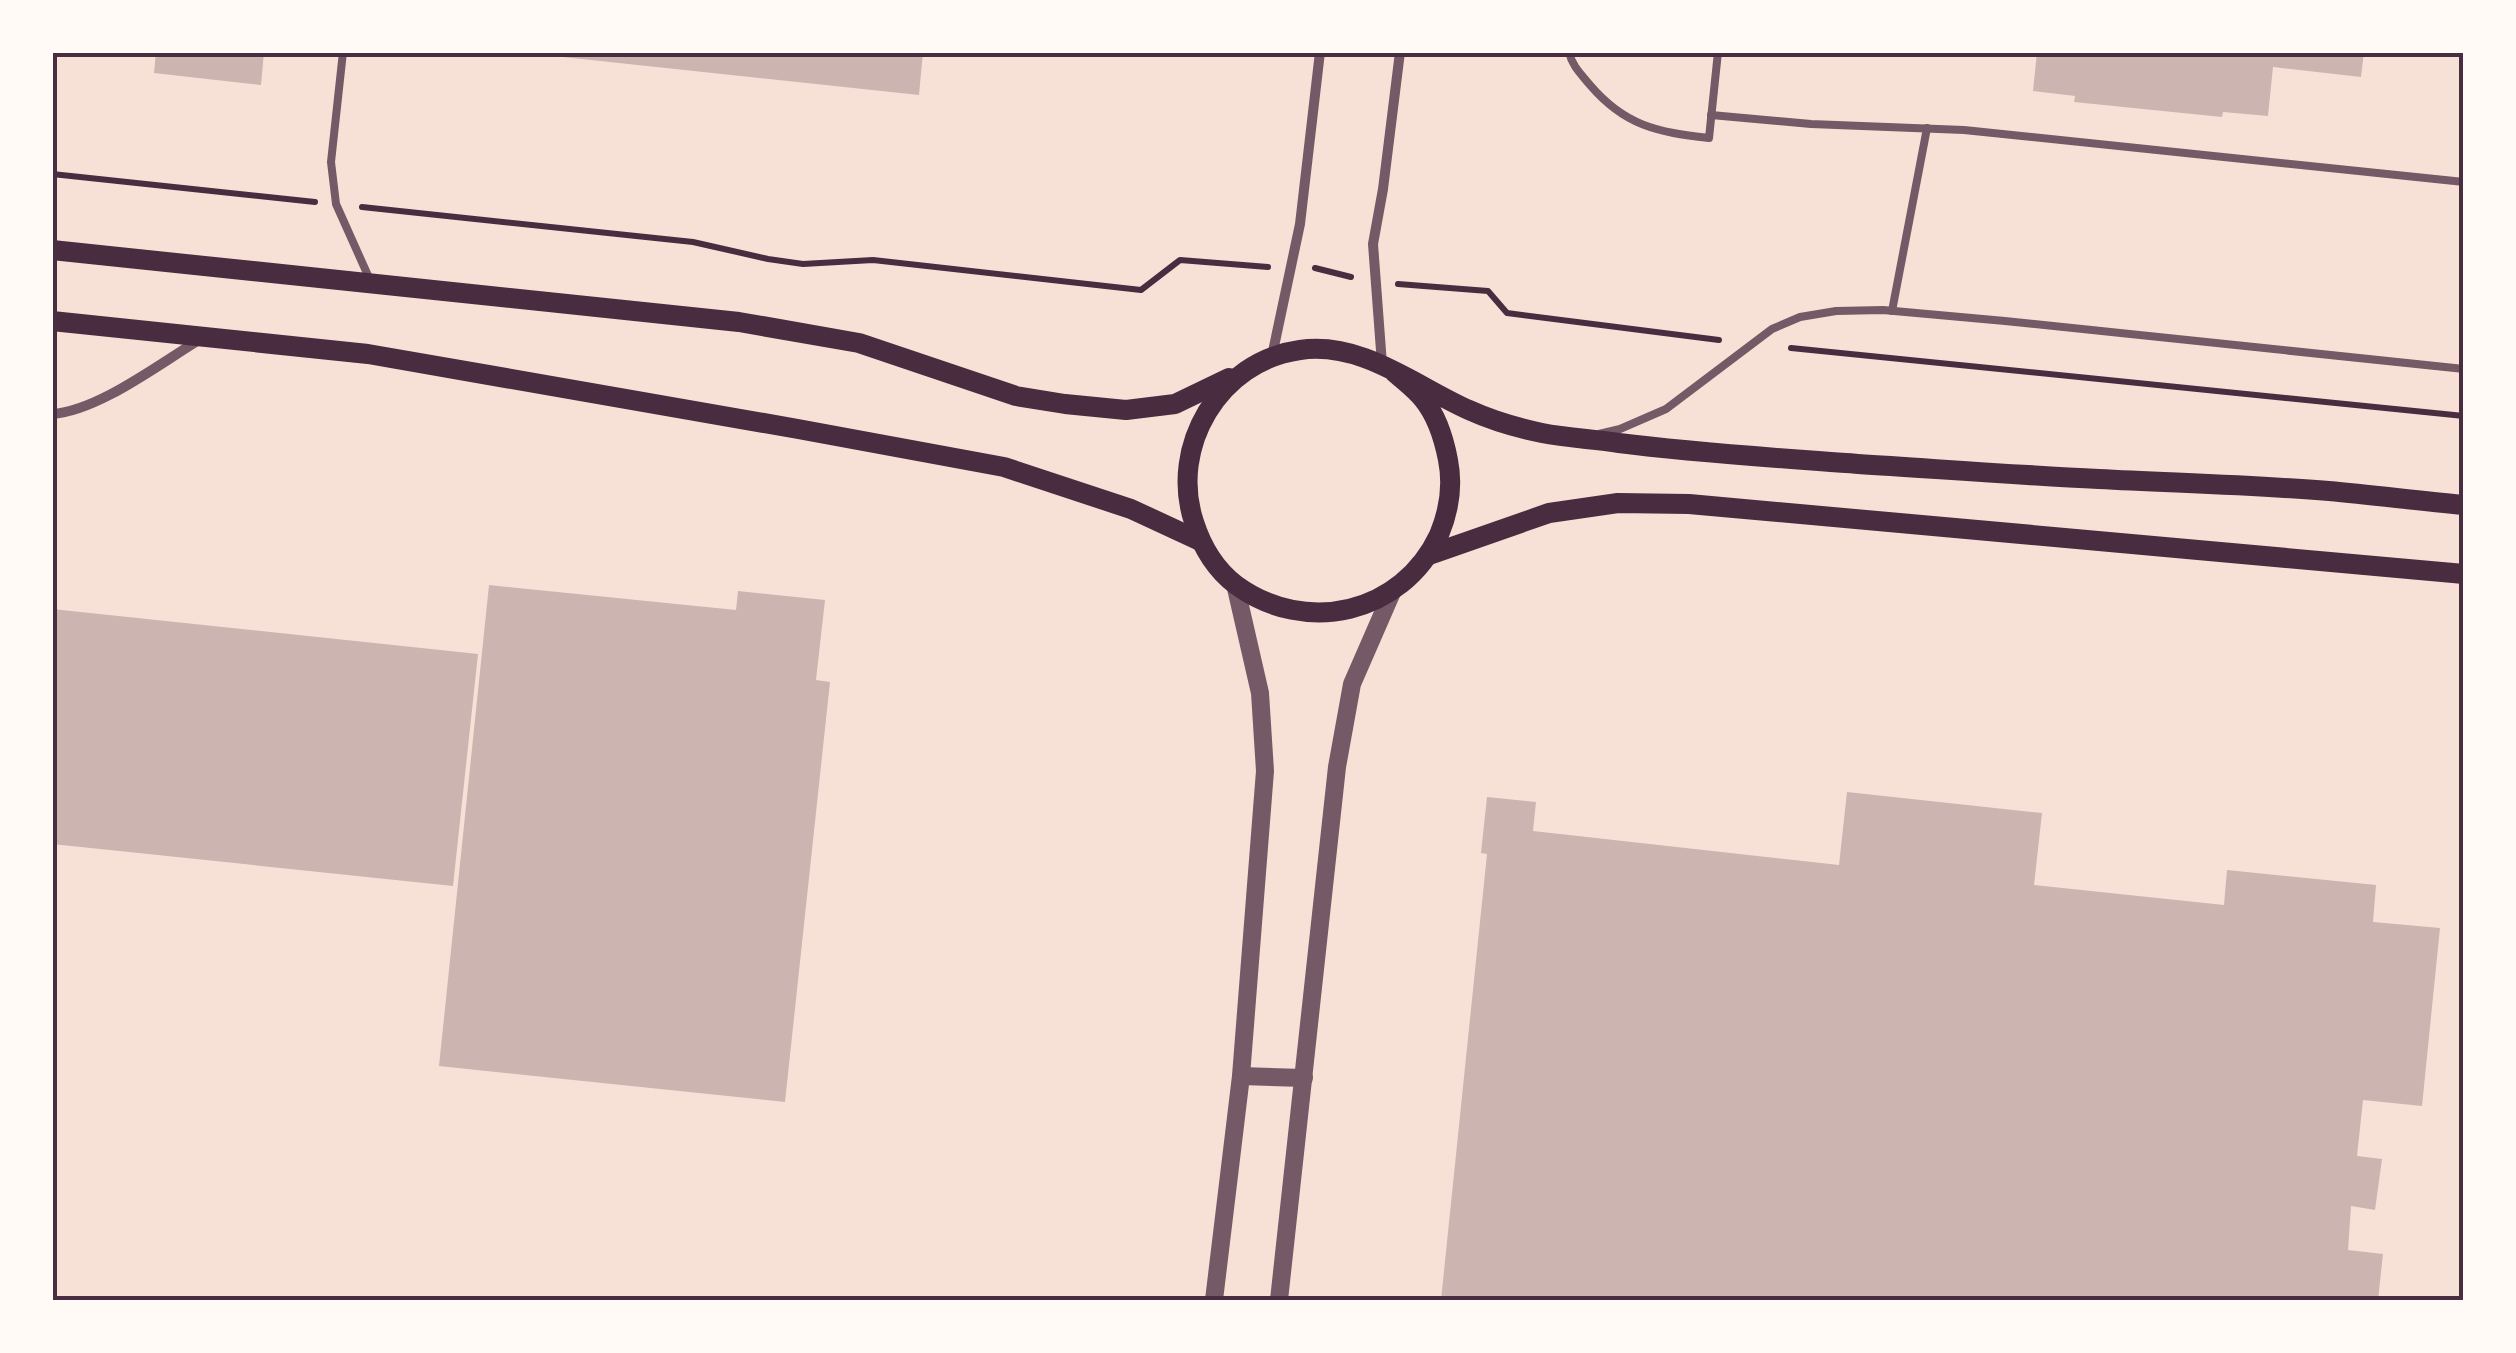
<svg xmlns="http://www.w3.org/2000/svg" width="2516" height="1353" font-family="Signika,sans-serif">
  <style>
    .building { fill: #ccb4b1 }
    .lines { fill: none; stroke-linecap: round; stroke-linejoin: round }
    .path { stroke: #4a2c40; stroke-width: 6 }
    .service { stroke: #755966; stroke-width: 8 }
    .minor { stroke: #755966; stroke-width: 10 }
    .tertiary { stroke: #755966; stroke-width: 18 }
    .secondary { stroke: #4a2c40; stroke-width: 20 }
    .neatline { fill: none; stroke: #4a2c40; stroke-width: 4 }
  </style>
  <rect width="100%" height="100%" fill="#f7e1d7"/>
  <g class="building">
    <path d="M156,52H264L261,85L154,73Z"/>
    <path d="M544,52H923L919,95L544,55Z"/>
    <path d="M2037,52H2364L2361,77L2273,67L2268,116L2223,112L2222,117L2074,102L2075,96L2033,91Z"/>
    <path d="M489,585L736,610L738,591L825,600L816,680L830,682L785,1102L439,1066Z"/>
    <path d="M52,609L478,654L453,886L52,844Z"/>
    <path d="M1847,792L2042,813L2034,885L2224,905L2227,870L2376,885L2373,922L2440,928L2422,1106L2363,1100L2357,1156L2382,1159L2375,1210L2351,1206L2348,1250L2383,1254L2378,1300H1441L1487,854L1481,853L1487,797L1536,802L1533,831L1839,865Z"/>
  </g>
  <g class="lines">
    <g class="path">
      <path d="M52,174L315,202"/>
      <path d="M362,207L693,242L768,259L803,264L873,260L1141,290L1180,260L1268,267"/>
      <path d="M1315,268L1351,277"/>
      <path d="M1398,284L1488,291L1507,313L1719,340"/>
      <path d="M1791,348L2464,416"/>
    </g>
    <g class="service">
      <path d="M343,52L331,162L336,204L370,280"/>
      <path d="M1569,52C1572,66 1581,74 1590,85C1625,126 1657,132 1709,138L1718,52"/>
      <path d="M1711,115L1811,124L1964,130L2464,182"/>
      <path d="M1892,311L1927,128"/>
      <path d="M1599,434L1620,429L1666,409L1772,329L1800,317L1836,311L1883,310L2005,321L2464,369"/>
    </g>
    <g class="minor">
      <path d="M1272,356L1300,224L1320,52"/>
      <path d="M1382,364L1373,244L1383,189L1400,52"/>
      <path d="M52,414C98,411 159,364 199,340"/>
    </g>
    <g class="tertiary">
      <path d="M1241,1076L1304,1078"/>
      <path d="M1214,1300L1241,1076L1265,771L1260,693L1235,584"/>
      <path d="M1279,1300L1337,767L1352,684L1393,590"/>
    </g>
    <g class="secondary">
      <path d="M52,250L739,322L859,343L1016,396L1065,404L1126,410L1175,404L1229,378"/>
      <path d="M52,321L368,354L798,429L1004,467L1131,509L1200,541"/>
      <path d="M1394,372C1404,381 1415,389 1423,399C1437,416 1444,439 1448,460C1453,485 1449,511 1439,535C1402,614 1306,636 1236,585C1215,569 1202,547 1194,522C1169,447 1219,361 1300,350C1362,341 1415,386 1469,410C1491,420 1518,428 1542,433C1567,438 1593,439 1619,443C1698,453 1778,458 1858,464C1938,469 2018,475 2099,479C2175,483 2253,485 2329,491C2374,495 2419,501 2464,505"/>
      <path d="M1429,555L1549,513L1618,503L1689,504L2464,574"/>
    </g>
  </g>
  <rect width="2516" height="1353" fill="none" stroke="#fffaf5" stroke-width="110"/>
  <rect x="55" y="55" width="2406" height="1243" class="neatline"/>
</svg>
